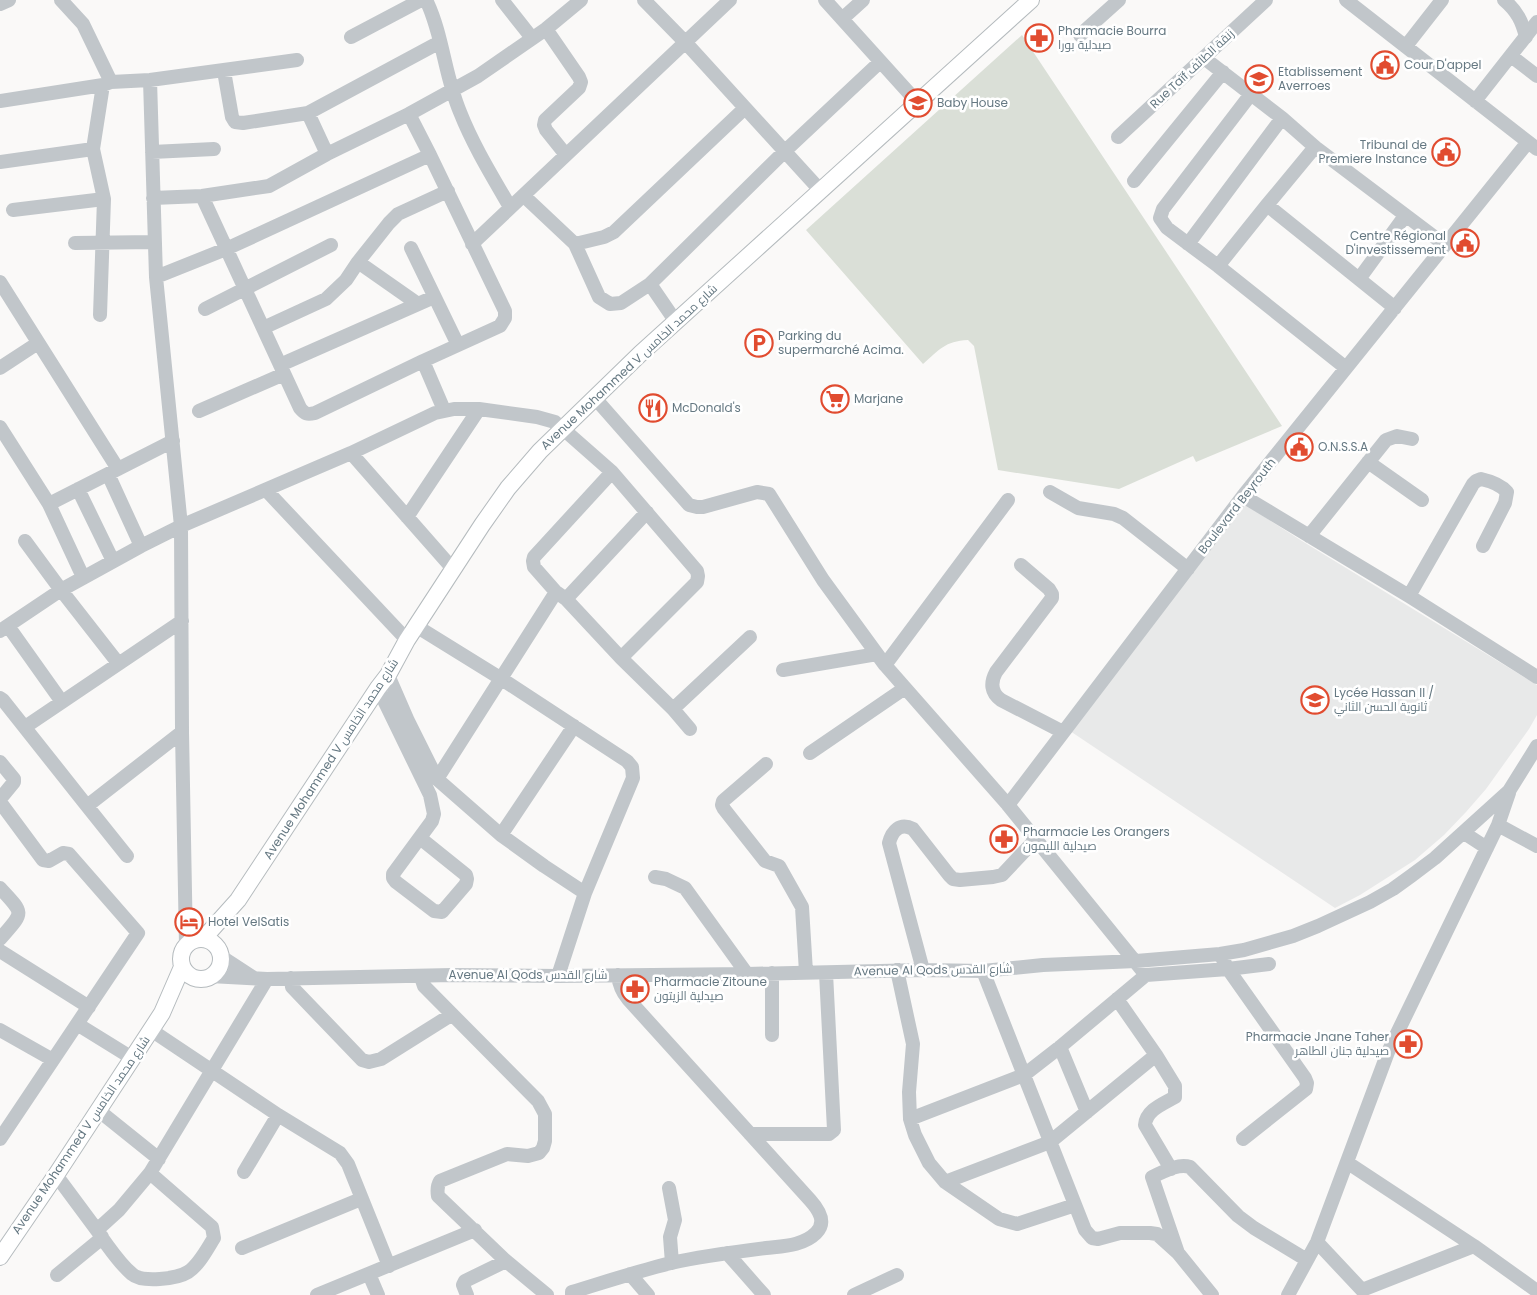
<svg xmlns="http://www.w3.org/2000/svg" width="1537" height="1295" font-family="Poppins,Cairo,sans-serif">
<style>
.built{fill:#e8e9e9}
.green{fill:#dadfd7}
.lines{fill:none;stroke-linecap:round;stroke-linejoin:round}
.major-casing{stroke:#b5bbbe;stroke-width:18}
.minor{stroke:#c1c6ca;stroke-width:14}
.major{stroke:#fff;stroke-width:16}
.labels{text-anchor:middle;stroke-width:5;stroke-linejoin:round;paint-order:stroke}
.poi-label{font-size:12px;fill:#657882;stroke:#fff;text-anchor:start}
.street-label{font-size:12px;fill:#657882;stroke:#fff}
</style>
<rect width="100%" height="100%" fill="#faf9f8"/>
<path class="built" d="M 1243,503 L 1302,541 L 1537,685 L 1537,715 L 1529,729 L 1486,789 L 1466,812 L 1444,835 L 1415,860 L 1360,895 L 1335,908 L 1070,731 Z"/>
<path class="green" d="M 1022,35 L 1282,426 L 1196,462 L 1193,456 L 1119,489 L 998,470 L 974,346 L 968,340 C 945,341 939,350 923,364 L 806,230 Z"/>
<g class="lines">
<g class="major-casing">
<path id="major" d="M 203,939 L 238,900 L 378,688 L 388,675 L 407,640 L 482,525 L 508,488 L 540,451 L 640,354 L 1031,0
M181 959a20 20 0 1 1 40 0a20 20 0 1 1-40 0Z
M 0,1257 L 56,1175 L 162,1013 L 182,967"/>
</g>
<path class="minor" d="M 61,0 L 83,24 L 111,82
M 502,0 L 532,38
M 644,0 L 686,43 L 820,190
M 825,0 L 918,103
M 1346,0 L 1537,149
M 1504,0 C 1517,11 1522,21 1526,37
M 0,4 L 9,0
M 842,19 L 863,0
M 546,29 L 579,77 L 581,82 L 579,88 L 545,120 L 544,125 L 546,130 L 566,155
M 1080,35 L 1119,0
M 351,37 L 421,0 L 427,2 C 443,36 445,77 460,112 C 473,145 492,176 510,207
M 1406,46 L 1442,0
M 1511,56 L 1537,76
M 1204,58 L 1282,118 L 1315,147 L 1445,245
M 224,71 L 232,117 L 235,122 L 243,123 L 308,113 L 440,42
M 150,80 L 156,277 L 181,526 L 182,732 L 186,945
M 1251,94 L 1163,209 L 1160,218 L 1167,228 L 1218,266 L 1346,368
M 0,101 L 103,85 L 111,82 L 150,80 L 297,60
M 1475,101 L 1537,22
M 308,113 L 327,154
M 409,114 L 430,155 L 505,311 L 505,318 L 500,326 L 423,361 L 444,410
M 1118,137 L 1266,0
M 152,152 L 214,149
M 0,162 L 93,149
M 1134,181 L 1223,72
M 202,196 L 300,408 C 305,414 307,415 315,413 L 423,361
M 524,196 L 575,244 L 604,237 L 614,232 L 745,108
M 153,198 L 202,196 L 269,186 L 327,154 L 409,114 L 478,76 L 546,29 L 581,0
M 1267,205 L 1395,308
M 13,210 L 104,199
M 75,243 L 155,242
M 472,244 L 730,0
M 575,244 L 599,297 L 610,304 L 621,303 L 650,284
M 1188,244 L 1282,118
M 411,248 L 458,345
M 358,262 L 418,304
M 1218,266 L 1267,205 L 1315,147
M 156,277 L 226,249 L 430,155
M 1359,279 L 1405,216
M 0,282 L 118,469
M 205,309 L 331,245
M 100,315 L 104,199 L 93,149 L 103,85
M 676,322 L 650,284 L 785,151 L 880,62
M 263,328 L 326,299 L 346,280 L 358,262 L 389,223 L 398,214 L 448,191
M 280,365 L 434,297
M 0,368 L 38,343
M 594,397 L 689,505 L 697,507 L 703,507 L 757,492 L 769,494 L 823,580 L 885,665 L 1008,805 L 1146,975 L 1060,1047 L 1024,1075 L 910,1119
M 199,411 L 284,374
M 0,427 L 49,504 L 83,577
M 351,453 L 453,569
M 1368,462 L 1422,500
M 612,472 L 534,557 L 533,561 L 534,567 L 556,592 L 566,599 L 621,658 L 673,709 L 690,729
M 108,474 L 141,546
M 78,489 L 113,561
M 266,490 L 407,640
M 1050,492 L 1078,508 L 1114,514 L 1123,518 L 1188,569
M 1243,496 L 1409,596 L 1537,677
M 49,504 L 173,441
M 407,517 L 479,409
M 1309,536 L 1386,440 L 1397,436 L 1412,439
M 25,541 L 61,590 L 118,663
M 1021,565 L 1049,589 L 1052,594 L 1052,598 L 996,672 C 990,683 991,693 1001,700 L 1063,732
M 1409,596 L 1473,484 L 1476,481 L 1481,479 C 1490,481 1501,485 1507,492 L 1505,503 L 1483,546
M 566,599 L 647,512
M 8,626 L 62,702
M 416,626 L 500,678 L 627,761 L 632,767 L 633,778 L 585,893 L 558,976
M 0,631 L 61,590 L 141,546 L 181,526 L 351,453 L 435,413 L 454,409 L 479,409 L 537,417 L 555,422 L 562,428 L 612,472 L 697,571 L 698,576 L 697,582 L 621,658
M 885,665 L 1008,500
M 783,670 L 877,654
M 388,675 L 408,721 L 437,779 L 501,835 L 544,866 L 585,893
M 378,688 L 430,795 L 434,814 L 432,821 L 393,874 L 393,878 L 396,882 L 434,911 L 442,912 L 466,884 L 467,879 L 466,875 L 420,838
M 0,698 L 3,700 L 87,806 L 182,732
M 673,709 L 750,637
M 25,727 L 182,621
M 810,753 L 905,688
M 0,762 L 14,779 L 14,782 L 0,799
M 766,764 L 723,801 L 722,805 L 724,809 L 765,861 L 779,866 L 802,907 L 806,972
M 437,779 L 556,592
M 0,802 L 43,860 L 49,861 L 63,853 L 69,854 L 138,933 L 0,1139
M 1008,805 L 1243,496 L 1528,142
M 87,806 L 127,856
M 1498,825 L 1537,846
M 1464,833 L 1487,848
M 501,835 L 574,726
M 655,877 L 666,879 L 685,888 L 747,974
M 0,888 C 25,915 24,911 0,939
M 0,951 L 89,1007
M 1220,954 L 1228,969 L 1305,1078 L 1307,1083 L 1306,1089 L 1243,1139
M 220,956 L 254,978
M 897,970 L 913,1044 L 909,1092 L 910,1119 L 915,1135 L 929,1163 L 945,1182 L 999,1219 L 1017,1224 L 1075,1205
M 923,970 L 889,843 C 892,831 900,822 913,829 L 949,875 L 953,879 L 960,880 L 993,877 L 1002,875 L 1036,839
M 983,971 L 1085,1230 L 1092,1238 L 1098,1239 L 1120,1233 L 1150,1233 L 1157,1234 L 1178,1253
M 1146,975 L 1228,969 L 1269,964
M 210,976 L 267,979 L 452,975 L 558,976 L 747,974 L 923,970 L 983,971 L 1043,965 L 1136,961 L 1220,954 L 1244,950 L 1293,936 L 1318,926 L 1370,902 L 1393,889 L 1411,876 L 1435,858 L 1509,791 L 1537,746
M 421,977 L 424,986 L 538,1101 L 545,1114 L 545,1141 L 543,1148 L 539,1153 L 528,1156 L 507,1154 L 440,1181 C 437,1186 437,1190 438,1196 L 506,1261 L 547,1295
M 291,978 L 292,987 L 362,1060 L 369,1062 L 381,1059 L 451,1015
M 1117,999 L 1156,1055 L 1175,1086 L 1175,1097 C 1163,1104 1146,1110 1145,1125 L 1171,1169
M 77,1024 L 132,1058
M 0,1030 L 53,1060
M 151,1030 L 278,1115 L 340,1153 L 348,1164 L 389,1266
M 772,1035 L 772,973
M 1060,1047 L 1087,1112
M 98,1110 L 159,1159
M 750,1134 L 829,1134 L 834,1130 L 826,973
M 1348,1163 L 1474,1246 L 1537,1291
M 244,1172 L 278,1115
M 56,1175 L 102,1237
M 945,1182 L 1050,1142 L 1156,1055
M 669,1188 L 675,1220 L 670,1237 L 672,1263
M 97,1230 L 119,1210 L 150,1173 L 267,979
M 1317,1242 L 1362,1290 L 1474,1246
M 242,1248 L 361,1199
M 727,1253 L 764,1295
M 369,1274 L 378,1295
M 630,1274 L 648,1295
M 57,1275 L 102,1238 C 111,1250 120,1264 132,1274 C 142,1283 177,1279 188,1272 C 199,1265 207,1249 214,1238 L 212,1227 L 150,1173
M 317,1295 L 475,1230
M 467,1295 L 463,1285 L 465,1281 L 506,1261
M 572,1295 L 572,1292 C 605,1282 638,1271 671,1263 C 702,1256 734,1252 766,1248 C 782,1246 803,1246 816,1233 C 827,1222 819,1210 810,1200 L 628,999 C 622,992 619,984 618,975
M 854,1295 L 897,1275
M 1212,1295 L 1178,1253 L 1152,1177 C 1163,1172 1178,1163 1190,1167 L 1238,1216 L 1254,1228 L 1307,1260
M 1288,1295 L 1317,1242 L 1388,1052 L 1498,825 L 1509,793"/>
<use href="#major" class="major"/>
</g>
<defs>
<g id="pharmacy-ring" transform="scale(1.4375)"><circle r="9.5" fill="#fff" stroke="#e14c30" stroke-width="1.5"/><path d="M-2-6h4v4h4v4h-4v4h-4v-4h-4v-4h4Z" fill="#e14c30"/></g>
<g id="civic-ring" transform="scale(1.4375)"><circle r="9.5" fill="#fff" stroke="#e14c30" stroke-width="1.5"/><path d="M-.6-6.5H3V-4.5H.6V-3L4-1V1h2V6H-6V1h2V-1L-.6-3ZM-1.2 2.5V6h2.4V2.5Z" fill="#e14c30"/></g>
<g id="university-ring" transform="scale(1.4375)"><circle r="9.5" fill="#fff" stroke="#e14c30" stroke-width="1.5"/><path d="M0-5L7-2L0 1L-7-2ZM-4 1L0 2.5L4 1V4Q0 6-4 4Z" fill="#e14c30"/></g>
<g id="parking-ring" transform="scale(1.4375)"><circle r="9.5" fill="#fff" stroke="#e14c30" stroke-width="1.5"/><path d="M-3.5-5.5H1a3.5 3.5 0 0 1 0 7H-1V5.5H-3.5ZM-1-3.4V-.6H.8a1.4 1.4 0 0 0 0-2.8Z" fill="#e14c30"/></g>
<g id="supermarket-ring" transform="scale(1.4375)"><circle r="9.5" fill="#fff" stroke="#e14c30" stroke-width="1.5"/><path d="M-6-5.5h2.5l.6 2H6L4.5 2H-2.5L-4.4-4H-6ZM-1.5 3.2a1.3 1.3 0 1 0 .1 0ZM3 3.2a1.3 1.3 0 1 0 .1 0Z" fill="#e14c30"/></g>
<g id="restaurant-ring" transform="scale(1.4375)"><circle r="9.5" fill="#fff" stroke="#e14c30" stroke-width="1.5"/><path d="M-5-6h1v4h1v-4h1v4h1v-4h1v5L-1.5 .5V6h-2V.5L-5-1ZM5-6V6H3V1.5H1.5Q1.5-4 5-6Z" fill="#e14c30"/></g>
<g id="school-ring" transform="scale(1.4375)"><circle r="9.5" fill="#fff" stroke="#e14c30" stroke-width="1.5"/><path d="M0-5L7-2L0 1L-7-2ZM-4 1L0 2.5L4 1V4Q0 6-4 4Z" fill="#e14c30"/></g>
<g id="hotel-ring" transform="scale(1.4375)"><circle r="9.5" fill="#fff" stroke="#e14c30" stroke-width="1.5"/><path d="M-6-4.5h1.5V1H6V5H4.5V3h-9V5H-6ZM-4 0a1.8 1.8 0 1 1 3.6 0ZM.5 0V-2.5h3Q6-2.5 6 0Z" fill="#e14c30"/></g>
</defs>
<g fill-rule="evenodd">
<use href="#pharmacy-ring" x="1039" y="38"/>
<use href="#civic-ring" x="1385" y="65"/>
<use href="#university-ring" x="1259" y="79"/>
<use href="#university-ring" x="918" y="103"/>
<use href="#civic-ring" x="1446" y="152"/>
<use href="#civic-ring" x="1465" y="243"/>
<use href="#parking-ring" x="759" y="343"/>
<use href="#supermarket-ring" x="835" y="399"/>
<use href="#restaurant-ring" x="653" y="408"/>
<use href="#civic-ring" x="1299" y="447"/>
<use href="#school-ring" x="1315" y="700"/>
<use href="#pharmacy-ring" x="1004" y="839"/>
<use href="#hotel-ring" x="189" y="922"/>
<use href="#pharmacy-ring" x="635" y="989"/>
<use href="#pharmacy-ring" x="1408" y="1044"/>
</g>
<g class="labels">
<g class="poi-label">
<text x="1058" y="35">Pharmacie Bourra<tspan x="1058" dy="14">صيدلية بورا</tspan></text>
<text x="1404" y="69">Cour D'appel</text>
<text x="1278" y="76">Etablissement<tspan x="1278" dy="14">Averroes</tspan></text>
<text x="937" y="107">Baby House</text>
<text x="1427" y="149" text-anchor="end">Tribunal de<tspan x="1427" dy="14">Premiere Instance</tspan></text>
<text x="1446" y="240" text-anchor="end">Centre Régional<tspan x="1446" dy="14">D'investissement</tspan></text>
<text x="778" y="340">Parking du<tspan x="778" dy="14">supermarché Acima.</tspan></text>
<text x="854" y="403">Marjane</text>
<text x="672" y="412">McDonald's</text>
<text x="1318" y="451">O.N.S.S.A</text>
<text x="1334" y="697">Lycée Hassan II /<tspan x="1334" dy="14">ثانوية الحسن الثاني</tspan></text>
<text x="1023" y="836">Pharmacie Les Orangers<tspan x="1023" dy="14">صيدلية الليمون</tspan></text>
<text x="208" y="926">Hotel VelSatis</text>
<text x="654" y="986">Pharmacie Zitoune<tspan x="654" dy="14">صيدلية الزيتون</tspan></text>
<text x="1389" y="1041" text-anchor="end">Pharmacie Jnane Taher<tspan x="1389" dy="14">صيدلية جنان الطاهر</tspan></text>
</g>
<g class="street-label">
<text transform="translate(1192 69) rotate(-43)" y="4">Rue Taïf زنقة الطائف</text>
<text transform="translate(629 367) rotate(-43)" y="4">Avenue Mohammed V شارع محمد الخامس</text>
<text transform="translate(1237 506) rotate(-52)" y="4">Boulevard Beyrouth</text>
<text transform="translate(331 759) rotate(-57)" y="4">Avenue Mohammed V شارع محمد الخامس</text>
<text transform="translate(933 970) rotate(-1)" y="4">Avenue Al Qods شارع القدس</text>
<text x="528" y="979">Avenue Al Qods شارع القدس</text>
<text transform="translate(81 1135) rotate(-56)" y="4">Avenue Mohammed V شارع محمد الخامس</text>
</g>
</g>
</svg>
